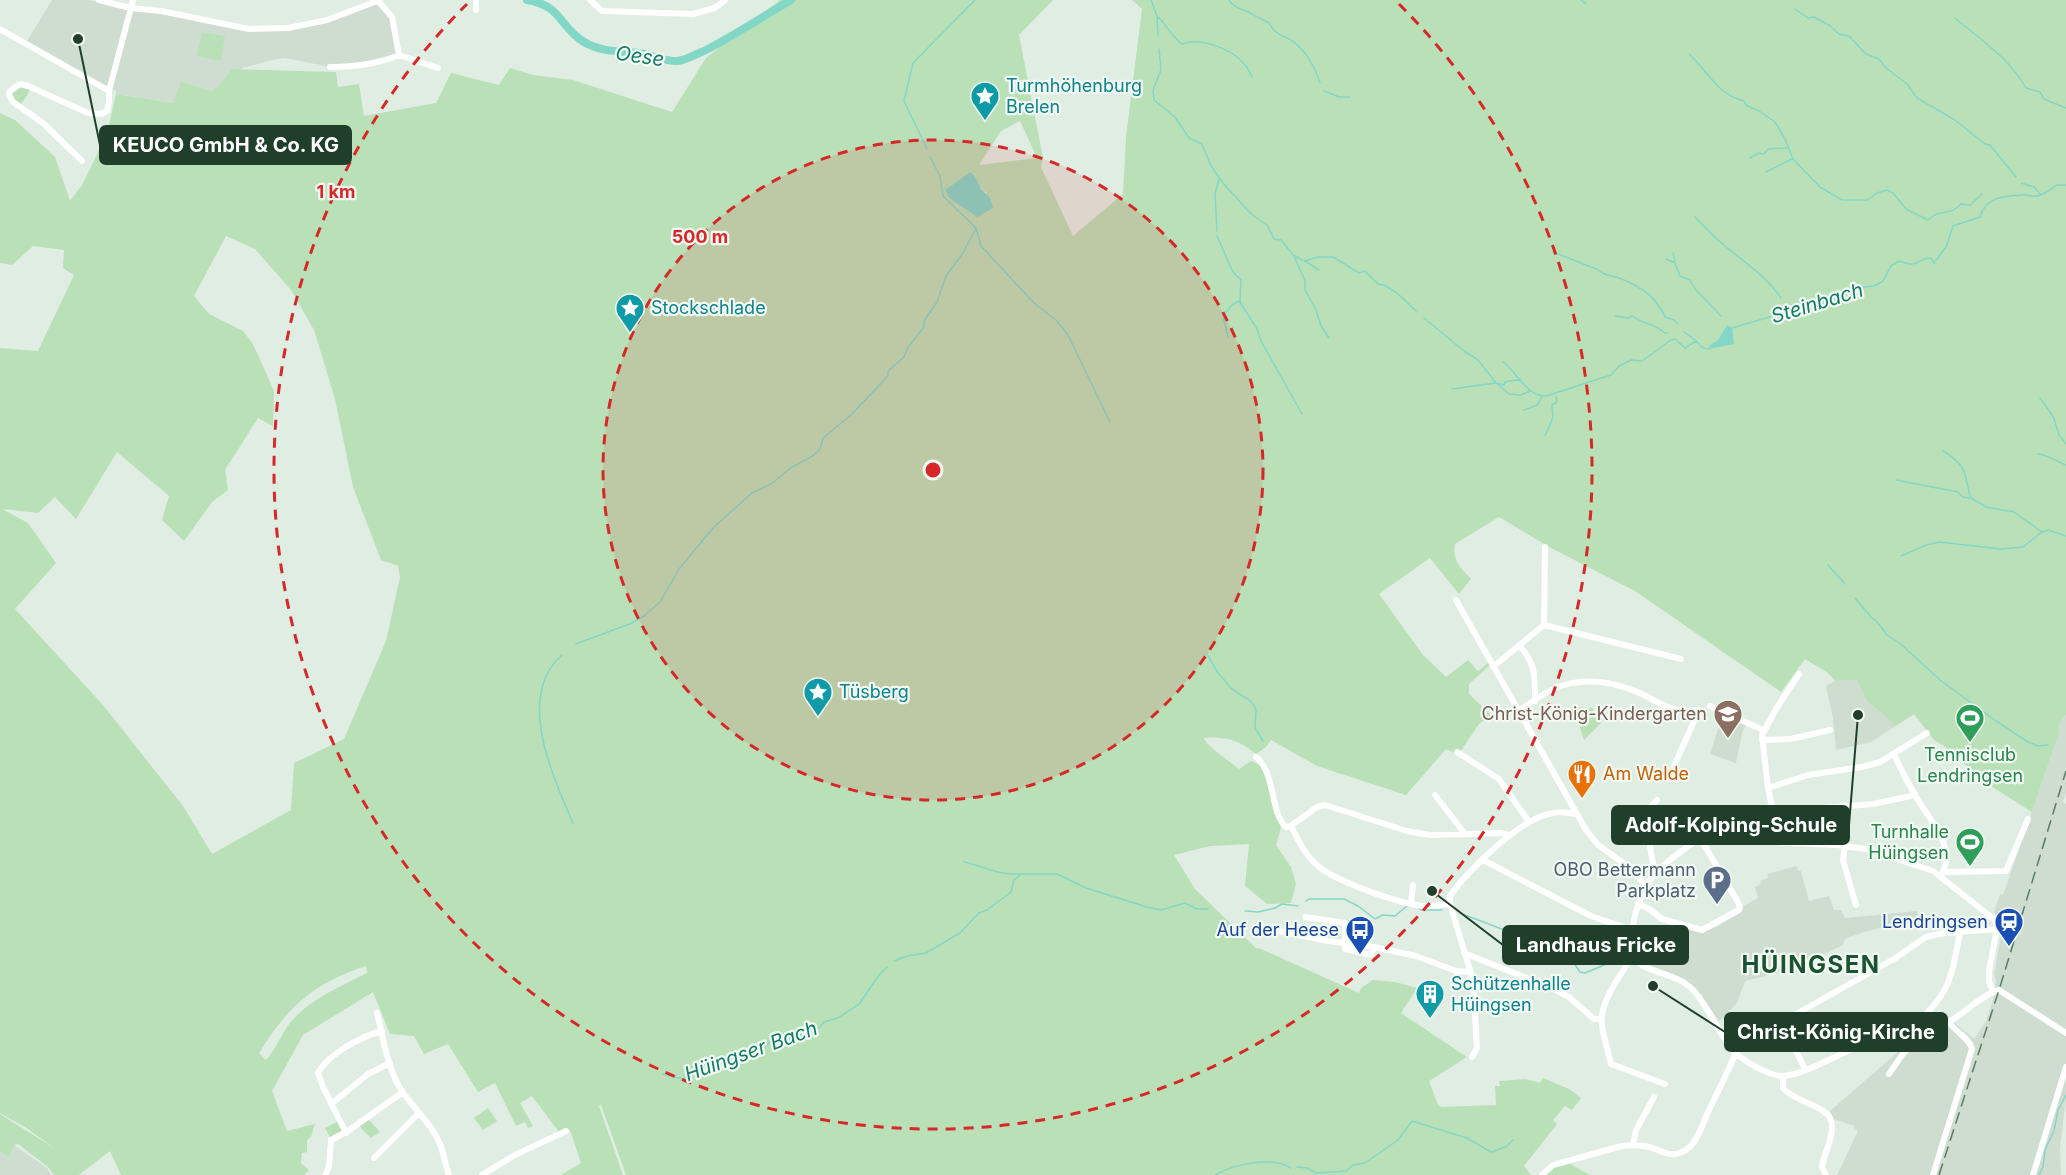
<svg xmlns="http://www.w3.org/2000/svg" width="2066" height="1175" font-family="Inter,sans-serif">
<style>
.built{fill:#cfddd1}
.green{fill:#bae0b7;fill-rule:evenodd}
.water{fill:#83d7c7}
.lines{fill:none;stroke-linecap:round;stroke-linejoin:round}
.stream{stroke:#83d7c7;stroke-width:1.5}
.river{stroke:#83d7c7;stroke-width:8}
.minor{stroke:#fff;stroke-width:6}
.rail{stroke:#597b66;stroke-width:1.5;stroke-dasharray:12 6;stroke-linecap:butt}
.ring{fill:none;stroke:#d62828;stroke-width:3;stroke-dasharray:10 8}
.labels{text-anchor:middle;stroke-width:4.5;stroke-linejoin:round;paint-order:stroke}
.culture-label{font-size:18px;fill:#0d838f;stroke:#f1f9f2;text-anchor:start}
.education-label{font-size:18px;fill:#785e54;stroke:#f1f9f2;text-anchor:end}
.leisure-label{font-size:18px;fill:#27864d;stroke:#f1f9f2}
.food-label{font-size:18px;fill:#c56008;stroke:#f1f9f2;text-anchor:start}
.service-label{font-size:18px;fill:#4e5e75;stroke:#f1f9f2;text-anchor:end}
.transit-label{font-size:18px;fill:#164399;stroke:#f1f9f2;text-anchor:end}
.water-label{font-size:20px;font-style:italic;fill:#137b68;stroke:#f1f9f2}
.district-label{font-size:24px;font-weight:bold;letter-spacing:1.5px;fill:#195331;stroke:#f1f9f2}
.centre{fill:#d62828;stroke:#f1f9f2;stroke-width:3}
.ring-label{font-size:18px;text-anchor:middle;font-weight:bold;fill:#d62828;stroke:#f1f9f2;stroke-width:4.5;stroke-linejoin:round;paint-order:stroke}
.leader{fill:none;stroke:#1f3f2b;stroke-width:2}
.callout-dot{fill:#1f3f2b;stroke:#f1f9f2;stroke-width:2}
.callout{fill:#1f3f2b;stroke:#1f3f2b;stroke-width:2}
.callout-label{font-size:20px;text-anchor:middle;font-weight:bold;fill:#fff}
</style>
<rect width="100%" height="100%" fill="#e0ede3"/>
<path class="built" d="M 52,0 L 87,0 L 249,29 L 288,28 L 327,20 L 378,1 L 392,17 L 399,55 L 384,61 L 330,67 L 285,58 L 273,60 L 242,68 L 233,81 L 229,94 L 174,103 L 116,94 L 116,91 L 27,41 Z
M 1857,680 L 1866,700 L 1896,726 L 1871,742 L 1836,750 L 1833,718 L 1826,686 L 1835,681 Z
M 1723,714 L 1746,725 L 1742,733 L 1736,763 L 1710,754 Z
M 2066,715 L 2066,792 L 2063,802 L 2066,804 L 2066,1097 L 2060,1149 L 2061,1175 L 1837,1175 L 1858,1131 L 1854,1128 L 1854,1126 L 1834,1119 L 1830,1111 L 1914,1038 L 1955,1023 L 1974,1039 L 1986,1022 L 1994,997 L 1996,982 L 1994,973 L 2002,932 L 2000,921 L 1994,912 L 2000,894 L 2003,895 L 2032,812 L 2059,733 L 2057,727 L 2060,720 Z
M 1796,866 L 1798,870 L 1801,871 L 1809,901 L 1829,896 L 1834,910 L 1841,910 L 1845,918 L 1917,911 L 1919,925 L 1888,926 L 1864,932 L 1845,939 L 1843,945 L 1801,965 L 1802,968 L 1793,974 L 1790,970 L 1745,981 L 1737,1003 L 1719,1021 L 1701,995 L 1685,979 L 1645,964 L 1635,955 L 1652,945 L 1671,942 L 1675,939 L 1683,925 L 1701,932 L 1716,927 L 1741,912 L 1743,906 L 1758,898 L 1755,887 L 1761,884 L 1760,881 L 1768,878 L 1767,874 Z
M 14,1145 L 47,1168 L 51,1175 L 0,1175 L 0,1152 L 9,1157 Z"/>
<path class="green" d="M 780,0 L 1053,0 L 1019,35 L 1043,158 L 1041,167 L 1073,236 L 1123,194 L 1126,137 L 1142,9 L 1132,0 L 2066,0 L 2066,715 C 2059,721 2057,725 2059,733 L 2032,812 L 1986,783 L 1944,746 L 1934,740 L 1914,714 L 1896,726 L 1866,700 L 1857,680 L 1835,681 L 1828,673 L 1805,659 L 1781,692 L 1635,591 L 1551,548 L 1499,517 L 1455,544 C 1452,561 1461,568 1471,579 L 1459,594 L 1430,558 L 1379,594 L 1423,655 L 1446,677 L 1468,660 L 1478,671 L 1489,662 L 1490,665 L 1469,684 L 1469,694 L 1491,715 L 1479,724 L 1458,755 L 1446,749 L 1406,795 L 1317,766 L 1271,740 L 1266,747 L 1256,754 C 1239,740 1225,736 1204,738 C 1207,747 1230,761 1239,769 L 1251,761 L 1260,765 L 1273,792 L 1275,812 L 1281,828 L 1276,845 L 1291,867 L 1296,884 L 1291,903 L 1267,904 L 1245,886 L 1249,844 L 1210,846 L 1174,855 L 1195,889 L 1256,948 L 1261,949 L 1359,993 L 1361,988 L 1373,980 L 1395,982 L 1417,988 L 1401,1013 L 1467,1057 L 1429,1081 L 1438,1105 L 1442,1107 L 1496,1105 L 1495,1086 L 1500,1086 L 1499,1081 L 1526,1079 L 1540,1083 L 1543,1078 L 1569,1089 L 1581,1098 L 1572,1110 L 1565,1106 L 1553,1120 L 1557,1124 L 1524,1166 L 1531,1175 L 626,1175 L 601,1105 L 599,1106 L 623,1175 L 561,1175 L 581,1163 L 570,1130 L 559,1132 L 532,1096 L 520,1103 L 533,1126 L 528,1128 L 525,1122 L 516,1126 L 495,1083 L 478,1092 L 448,1044 L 424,1054 L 414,1036 L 390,1034 L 373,992 L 303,1035 L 272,1091 L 287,1131 L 315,1124 L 311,1137 L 307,1140 L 307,1152 L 302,1153 L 301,1163 L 309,1170 L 304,1175 L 121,1175 L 110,1151 L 79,1175 L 54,1175 L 48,1167 L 18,1144 L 14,1145 L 9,1157 L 0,1152 L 0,1114 L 54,1148 L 25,1127 L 0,1113 L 0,348 L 38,351 L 74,275 L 63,268 L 64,250 L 33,246 L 12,265 L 0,263 L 0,113 L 15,120 L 55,157 L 70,201 L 82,185 L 107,134 L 116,94 L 173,103 L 181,82 L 212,91 L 220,85 L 232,69 L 336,72 L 338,87 L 359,84 L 364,116 L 436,103 L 451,73 L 499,85 L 510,68 L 533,75 L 573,80 L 672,112 L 706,58 ZM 1020,121 L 1037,158 L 979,165 L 1001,131 ZM 970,172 C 977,179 978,188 987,193 L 973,214 L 949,198 L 945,190 ZM 226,236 L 255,249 L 291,290 L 314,330 L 335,399 L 353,487 L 381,560 L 398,566 L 400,577 L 386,641 L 344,739 L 294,763 L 291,810 L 212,854 L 183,806 L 103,705 L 15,609 L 56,563 L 28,523 L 2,509 L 38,513 L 55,497 L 76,519 L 117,452 L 169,496 L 162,520 L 184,541 L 212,502 L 228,490 L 225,470 L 258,418 L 273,426 L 274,391 L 253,344 L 243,331 L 209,314 L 194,296 ZM 366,966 L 367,973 C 343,985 315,997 295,1017 C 283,1029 278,1047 266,1060 L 259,1053 C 288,1006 314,983 366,966 Z
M 202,32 L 225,36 L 221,61 L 197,56 Z
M 20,85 L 30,88 L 27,96 L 19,106 L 14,102 L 11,91 Z
M 1573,707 L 1593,708 L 1593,714 L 1600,715 L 1601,723 L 1584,740 Z
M 488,1108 L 497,1121 L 483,1130 L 474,1118 Z
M 368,1119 L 380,1132 L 371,1138 L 359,1126 Z
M 338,1121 L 345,1132 L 331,1139 L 325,1128 Z
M 1563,1160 L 1590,1175 L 1539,1175 Z"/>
<path class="water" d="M 970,172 C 976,176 976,179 979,185 C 984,196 990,191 993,208 L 977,217 L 949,198 L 945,190 Z
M 1727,325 L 1732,328 L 1734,344 L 1709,349 L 1709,346 L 1718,340 Z"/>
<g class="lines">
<path class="stream" d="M 1151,0 L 1157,16 L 1158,36
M 1229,0 C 1235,10 1244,8 1252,14 C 1258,18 1264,20 1269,23 C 1271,25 1272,29 1275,31 C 1279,35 1286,37 1291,40 C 1305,49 1315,67 1320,83
M 1581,0 L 1586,4
M 1795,9 L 1808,18 L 1814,17 L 1829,25 L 1839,34 L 1849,36 L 1866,54 L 1879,59 L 1886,68 L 1907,84 L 1917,98 L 1955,120 L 1985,144 L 1990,145 L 2016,177
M 1157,16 C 1167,25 1171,36 1182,44 C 1200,37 1233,49 1245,65 C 1248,68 1250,73 1252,77
M 1955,18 C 1980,39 2010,59 2026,88 L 2040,92 L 2044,99 L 2066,108
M 1159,49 L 1161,70 L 1153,90 L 1154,100 L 1175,117 L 1189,138 L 1202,144 L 1211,166 L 1223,183 L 1251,214 L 1267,225 L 1274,239 L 1281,240 L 1294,256 L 1305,281 L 1305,290 L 1316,310 L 1321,326 L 1329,338
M 1689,54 C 1710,73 1715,93 1744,101 L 1746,105 L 1759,111 L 1775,122 L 1785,139 L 1793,159 L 1820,187 L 1842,200 L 1867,200 L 1877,193 L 1887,190 L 1893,193 L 1906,209 L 1928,220 C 1931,218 1933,215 1937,214 C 1947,211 1953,213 1961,204 L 1970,205 L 1982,194
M 1324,91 L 1339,97 L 1350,97
M 927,149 L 904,101 L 913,63 L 975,0
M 930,157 L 940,176 L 943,196 L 976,228 L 981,246 L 1034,303 L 1056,320 L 1068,335 L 1110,422
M 1750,158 L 1759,153 L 1764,154 L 1768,149 L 1787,148
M 1766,172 L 1792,159
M 2021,183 L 2034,187 L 2040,194
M 1695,217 C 1703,225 1710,233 1718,240 C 1739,259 1765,274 1781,298
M 1217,231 L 1215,194 L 1219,179
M 1217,236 L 1233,272 L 1241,280 L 1240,302 L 1257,329 L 1261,341 L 1302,414
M 1553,252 L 1591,267 C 1598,268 1600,273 1607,275 C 1624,278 1649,290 1658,305 C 1661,309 1663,313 1665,317 L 1674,320 L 1678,324
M 1673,253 L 1675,261
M 1295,256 L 1304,261 L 1319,257 L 1333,257 L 1359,273 L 1365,271 L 1378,284 L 1384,285 L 1397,293 L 1416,311
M 1666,259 L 1675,263 L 1680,276 L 1690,280 L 1695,289 L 1721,316
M 1305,261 L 1319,270
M 1786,304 L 1796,309
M 1615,316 L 1628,318 L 1632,316 C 1643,324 1656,324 1665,333 L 1668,333
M 1424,318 L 1464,351 L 1478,360 L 1496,383 L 1509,394 L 1521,395 L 1530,391
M 1732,328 L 1825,301 L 1855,288 L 1874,286 L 1883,281 L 1891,266 L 1899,261 C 1920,269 1916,258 1931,258 L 1934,263 L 1946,247 L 1953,226 L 1980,217 C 1986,196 2005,196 2022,195 C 2027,194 2032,197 2037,196 C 2044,195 2051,189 2057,185 L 2066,185
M 1684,332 L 1695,340
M 1228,337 L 1223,316 L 1232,305 L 1239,301
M 1503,362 C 1517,372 1527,397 1546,396 L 1611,375 L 1619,366 L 1631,360 L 1642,361 L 1671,340 L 1675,339 L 1685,348 L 1696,341 L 1703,348 L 1709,349
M 1452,389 L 1496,383 L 1504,385 L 1505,382 L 1521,379
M 2040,398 L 2054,418 L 2059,435 L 2066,444
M 1524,410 L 1537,405 L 1542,397
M 1545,435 L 1553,418 L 1552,405 L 1557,402 L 1556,396
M 1943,451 C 1967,466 1964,471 1970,496
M 2038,454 C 2048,455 2056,461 2066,465
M 1896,480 L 1958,492 L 1963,497 L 1971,498 L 1986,507 L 2014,512 L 2042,532 L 2048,530 L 2066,536
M 1901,556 L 1926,545 L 1939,542 L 2001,549 L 2023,547 L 2042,532
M 1828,565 L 1845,584
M 1855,598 L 1871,617 L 1878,623 L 1887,635 L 1902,645 L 1940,680 L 1996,721 L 2028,742 L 2038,746 L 2048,745
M 576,644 L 632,623 L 644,616 L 660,602 L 679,569 L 713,528 L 752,493 L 771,484 L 791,468 L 814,455 L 820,449 L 823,438 L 852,414 L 888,376 L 888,371 L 904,357 L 908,347 L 924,327 L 924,321 L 937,302 L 946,276 L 963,253 L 976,228
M 1207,654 L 1218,673 L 1233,690 L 1249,700 L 1254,705 L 1256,711 L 1255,728 L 1263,741
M 562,655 C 515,696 553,777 573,823
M 964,862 C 982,866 1001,876 1020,874
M 1306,901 L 1309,899 L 1344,899 L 1358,906 L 1375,919 L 1383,915 L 1395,916 L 1407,906 L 1410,906
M 1418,908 L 1421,910 L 1442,910
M 1245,911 L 1258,912 L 1275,908 L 1282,904 L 1298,906
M 1465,915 L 1507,931 L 1526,946 L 1552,955 L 1561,961 L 1574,963 L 1580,972 L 1585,973 L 1616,960
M 1636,955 L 1654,946 L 1671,943
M 894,961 L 907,956 L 926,953 L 960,933 L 979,913 L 987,910 L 1011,892 L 1014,880 L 1021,874 L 1057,874 L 1086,888 L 1147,907 L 1161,910 L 1185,903 L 1197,909 L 1208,909
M 663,1074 L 683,1079 L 698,1068 L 721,1058 L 765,1045 L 774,1040 L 807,1034 L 820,1027 L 824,1022 L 838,1018 L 859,1004 L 880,974 L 887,967
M 1297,1167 L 1307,1168 L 1316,1173 L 1346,1171 L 1353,1165 L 1365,1163 L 1398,1140 L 1412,1121 L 1467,1138 L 1491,1152 L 1506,1147 L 1513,1140
M 1215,1175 C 1235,1164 1271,1156 1291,1168
M 2039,1175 L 2043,1167 L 2045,1150 L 2054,1131 L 2058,1110 L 2066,1095"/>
<path class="river" d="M 527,0 C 563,6 558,26 584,42 C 601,52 619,51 638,53 C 651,54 665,62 678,61 C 687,60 696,54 704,51 C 734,36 762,17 791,0"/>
<path class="minor" d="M 99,0 L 130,8 L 161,11 L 249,29 L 288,28 L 327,20 L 380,0
M 476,0 L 476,10
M 590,0 L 602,11 L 693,14 L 715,8 L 725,0
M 378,1 L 392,17 L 399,55
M 0,29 L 109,91
M 330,67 C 354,67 378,64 399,55 L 438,68
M 82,161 L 43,123 L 13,102 L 9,95 L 10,91 L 20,84 L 28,86 L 88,113 L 101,114 L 107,111 L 109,102 L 109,91 L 133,0
M 1456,600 L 1586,830 L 1598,845 L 1622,862 L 1647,886
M 1544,625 L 1681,659
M 1519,645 C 1536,664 1535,676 1535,701
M 1494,666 L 1544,625 L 1545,547
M 1710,706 L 1763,730
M 1520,710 C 1531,703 1543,693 1556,688 C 1583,676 1616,682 1642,694 C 1664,705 1674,714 1699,710 L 1674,766
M 1762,740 L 1791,739 L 1830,730
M 1457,752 L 1499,779 L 1529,822
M 1894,754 C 1901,770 1909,785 1918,800 C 1932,823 1957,847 1941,876
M 1256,757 C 1276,773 1270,814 1286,827 L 1291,826
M 1768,788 L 1808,775 L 1862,767 L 1880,762 L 1927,733
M 1435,795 L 1465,834
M 1814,812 L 1823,808 L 1873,804 L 1915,795
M 1291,826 L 1317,807 L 1325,805 L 1407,831 L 1430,835 L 1500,833 L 1509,835
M 1291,826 C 1298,840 1305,855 1317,865 C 1334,881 1398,903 1422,906 C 1431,907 1441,905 1450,904
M 1779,841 L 1768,788 L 1762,735 L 1776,709 L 1799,674
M 1845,845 L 1843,860 L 1856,905
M 1483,860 L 1591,916 L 1632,930
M 1943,872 L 2006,871 L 2028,819
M 1655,874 L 1644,814 L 1657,800
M 1411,903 L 1413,885
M 1639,904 L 1649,909 L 1662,919 L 1702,930 L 1739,910 L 1740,907 L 1738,902 L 1700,838
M 1305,917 L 1345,923 L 1345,949 L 1371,955 L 1374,947
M 1273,930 L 1328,941 L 1374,947 L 1416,956 L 1456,971 L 1470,972
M 1464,953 L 1554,989 L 1569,997 L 1594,1019 L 1602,1019
M 1632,957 C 1620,976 1599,1002 1602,1026 C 1604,1039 1608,1051 1611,1064 L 1665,1084
M 1993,992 L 1989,981 L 1989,971 L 1997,929 L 1995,920 L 1933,871 L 1866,849 L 1837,845 L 1755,841 L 1711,831 C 1695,841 1666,861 1654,875 C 1640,891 1633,918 1631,939 C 1630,946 1628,954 1635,960 C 1650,974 1678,973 1694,991 C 1709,1008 1717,1030 1731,1048 C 1739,1059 1769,1076 1782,1076 C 1803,1076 1841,1052 1863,1045 C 1889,1036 1917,1038 1942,1026 C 1961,1017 1982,994 1999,990 L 2066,1033
M 377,1013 C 383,1037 387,1066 400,1088 C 412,1108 431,1122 440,1144 C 444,1154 445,1165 449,1175
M 1903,1037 C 1922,1018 1944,1000 1951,974 C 1955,961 1957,947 1960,933
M 1472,1057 L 1477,1048 L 1473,980 L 1450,904 L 1450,896 C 1468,870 1522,817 1553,813 C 1561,811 1569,813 1576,814
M 1805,1069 L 1793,1045 L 1789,1018 L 1894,959 L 1926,937 L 1944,933 L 1997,929
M 1889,1074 L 1902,1055 L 1923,1033
M 1783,1076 L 1783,1088 C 1795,1103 1832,1105 1832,1126 C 1833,1139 1824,1153 1822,1167 L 1826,1175
M 331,1104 L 368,1074 L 390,1063
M 346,1133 L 323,1087 L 318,1073 C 328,1054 362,1036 382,1031
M 1633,1145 L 1636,1130 L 1654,1097
M 374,1158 L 419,1113
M 325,1175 L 329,1167 L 331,1140 L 348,1131 L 403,1092
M 482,1175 L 515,1155 L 566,1131
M 1542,1175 L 1553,1165 L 1622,1146 C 1631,1145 1640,1145 1649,1147 C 1658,1149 1667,1156 1676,1154 C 1696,1151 1701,1127 1708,1112 C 1718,1092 1727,1073 1736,1053
M 1933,1175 L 1972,1049 C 1969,1037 1956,1033 1949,1022
M 2033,1175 L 2066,1067"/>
<path class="rail" d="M 1939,1175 L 1999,990 L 2066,771"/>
</g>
<circle cx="933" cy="470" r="330" fill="#d62828" fill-opacity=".12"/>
<g class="ring">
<circle cx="933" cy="470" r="330"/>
<path d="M1399 4A659 659 0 1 1 467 4"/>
</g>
<defs>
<g id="sight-pin" transform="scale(1.5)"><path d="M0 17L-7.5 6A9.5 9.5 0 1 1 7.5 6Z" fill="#0f9aa8" stroke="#f1f9f2"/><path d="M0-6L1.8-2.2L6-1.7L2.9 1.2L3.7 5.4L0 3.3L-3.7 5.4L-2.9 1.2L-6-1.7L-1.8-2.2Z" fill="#fff"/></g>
<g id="school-pin" transform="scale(1.5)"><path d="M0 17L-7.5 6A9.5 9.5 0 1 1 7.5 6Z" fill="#8d6e63" stroke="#f1f9f2"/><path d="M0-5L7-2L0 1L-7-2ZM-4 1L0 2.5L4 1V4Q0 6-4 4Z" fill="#fff"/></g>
<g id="stadium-pin" transform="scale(1.5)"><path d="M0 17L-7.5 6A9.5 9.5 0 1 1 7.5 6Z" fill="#2e9e5b" stroke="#f1f9f2"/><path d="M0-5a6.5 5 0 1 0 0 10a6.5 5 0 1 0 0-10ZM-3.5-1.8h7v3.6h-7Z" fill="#fff"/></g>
<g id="restaurant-pin" transform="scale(1.5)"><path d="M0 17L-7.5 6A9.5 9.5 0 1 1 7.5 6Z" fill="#e8710a" stroke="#f1f9f2"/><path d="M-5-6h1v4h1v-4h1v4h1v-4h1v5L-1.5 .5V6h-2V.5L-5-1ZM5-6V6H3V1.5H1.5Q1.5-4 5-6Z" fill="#fff"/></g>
<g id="parking-pin" transform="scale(1.5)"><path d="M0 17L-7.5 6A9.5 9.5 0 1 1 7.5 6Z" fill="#5c6f8a" stroke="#f1f9f2"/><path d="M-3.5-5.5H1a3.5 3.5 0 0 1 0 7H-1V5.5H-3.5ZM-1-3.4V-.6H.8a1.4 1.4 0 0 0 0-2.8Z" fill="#fff"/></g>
<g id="station-pin" transform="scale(1.5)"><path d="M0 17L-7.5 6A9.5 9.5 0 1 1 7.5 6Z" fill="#1a4fb4" stroke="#f1f9f2"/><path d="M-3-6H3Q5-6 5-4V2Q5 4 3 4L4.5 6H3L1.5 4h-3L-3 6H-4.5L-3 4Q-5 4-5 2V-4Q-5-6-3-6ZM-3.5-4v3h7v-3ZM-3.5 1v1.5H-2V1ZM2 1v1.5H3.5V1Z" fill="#fff"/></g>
<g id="bus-pin" transform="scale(1.5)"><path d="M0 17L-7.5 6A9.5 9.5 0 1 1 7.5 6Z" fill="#1a4fb4" stroke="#f1f9f2"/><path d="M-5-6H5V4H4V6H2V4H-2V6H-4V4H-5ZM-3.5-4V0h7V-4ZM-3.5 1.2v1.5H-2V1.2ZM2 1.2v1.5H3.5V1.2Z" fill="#fff"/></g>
<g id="building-pin" transform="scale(1.5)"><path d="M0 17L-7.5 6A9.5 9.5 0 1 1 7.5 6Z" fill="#0f9aa8" stroke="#f1f9f2"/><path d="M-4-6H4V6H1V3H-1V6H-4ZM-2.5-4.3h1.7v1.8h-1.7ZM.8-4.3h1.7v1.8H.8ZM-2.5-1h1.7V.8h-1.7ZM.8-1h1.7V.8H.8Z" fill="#fff"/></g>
</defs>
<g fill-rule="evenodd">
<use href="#sight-pin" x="985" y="96"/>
<use href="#sight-pin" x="630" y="308"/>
<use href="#sight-pin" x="818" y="692"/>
<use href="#school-pin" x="1728" y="714"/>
<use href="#stadium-pin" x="1970" y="718"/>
<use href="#restaurant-pin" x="1582" y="774"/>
<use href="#stadium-pin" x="1970" y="842"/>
<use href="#parking-pin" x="1717" y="880"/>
<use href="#station-pin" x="2009" y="922"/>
<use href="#bus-pin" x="1360" y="930"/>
<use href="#building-pin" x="1430" y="994"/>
</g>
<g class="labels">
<g class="culture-label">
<text x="1006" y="92">Turmhöhenburg<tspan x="1006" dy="21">Brelen</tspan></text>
<text x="651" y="314">Stockschlade</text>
<text x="839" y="698">Tüsberg</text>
<text x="1451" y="990">Schützenhalle<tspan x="1451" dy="21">Hüingsen</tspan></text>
</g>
<g class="education-label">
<text x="1707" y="720">Christ-König-Kindergarten</text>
</g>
<g class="leisure-label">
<text x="1970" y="761">Tennisclub<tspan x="1970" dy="21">Lendringsen</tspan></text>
<text x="1949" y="838" text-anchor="end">Turnhalle<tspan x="1949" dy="21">Hüingsen</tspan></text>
</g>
<g class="food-label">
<text x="1603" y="780">Am Walde</text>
</g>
<g class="service-label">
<text x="1696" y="876">OBO Bettermann<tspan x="1696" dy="21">Parkplatz</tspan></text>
</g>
<g class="transit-label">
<text x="1988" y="928">Lendringsen</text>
<text x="1339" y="936">Auf der Heese</text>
</g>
<g class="water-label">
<text transform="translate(640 56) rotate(8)" y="7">Oese</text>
<text transform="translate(1817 303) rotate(-17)" y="7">Steinbach</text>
<text transform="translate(751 1051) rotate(-20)" y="7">Hüingser Bach</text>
</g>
<g class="district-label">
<text x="1811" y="973">HÜINGSEN</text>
</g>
</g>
<circle cx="933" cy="470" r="9" class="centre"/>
<g class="ring-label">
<text x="336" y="198">1 km</text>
<text x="700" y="243">500 m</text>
</g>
<path class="leader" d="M78 39L100 145M1858 715L1849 825M1432 891L1503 945M1653 986L1725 1032"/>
<g class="callout-dot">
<circle cx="78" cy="39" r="6"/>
<circle cx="1858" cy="715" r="6"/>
<circle cx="1432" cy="891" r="6"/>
<circle cx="1653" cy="986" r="6"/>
</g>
<g class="callout">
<rect x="100" y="126" width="251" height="38" rx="6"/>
<rect x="1612" y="806" width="237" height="38" rx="6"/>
<rect x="1503" y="926" width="185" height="38" rx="6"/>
<rect x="1725" y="1013" width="222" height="38" rx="6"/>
</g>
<g class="callout-label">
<text x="226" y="152">KEUCO GmbH &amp; Co. KG</text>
<text x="1731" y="832">Adolf-Kolping-Schule</text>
<text x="1596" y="952">Landhaus Fricke</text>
<text x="1836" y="1039">Christ-König-Kirche</text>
</g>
</svg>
